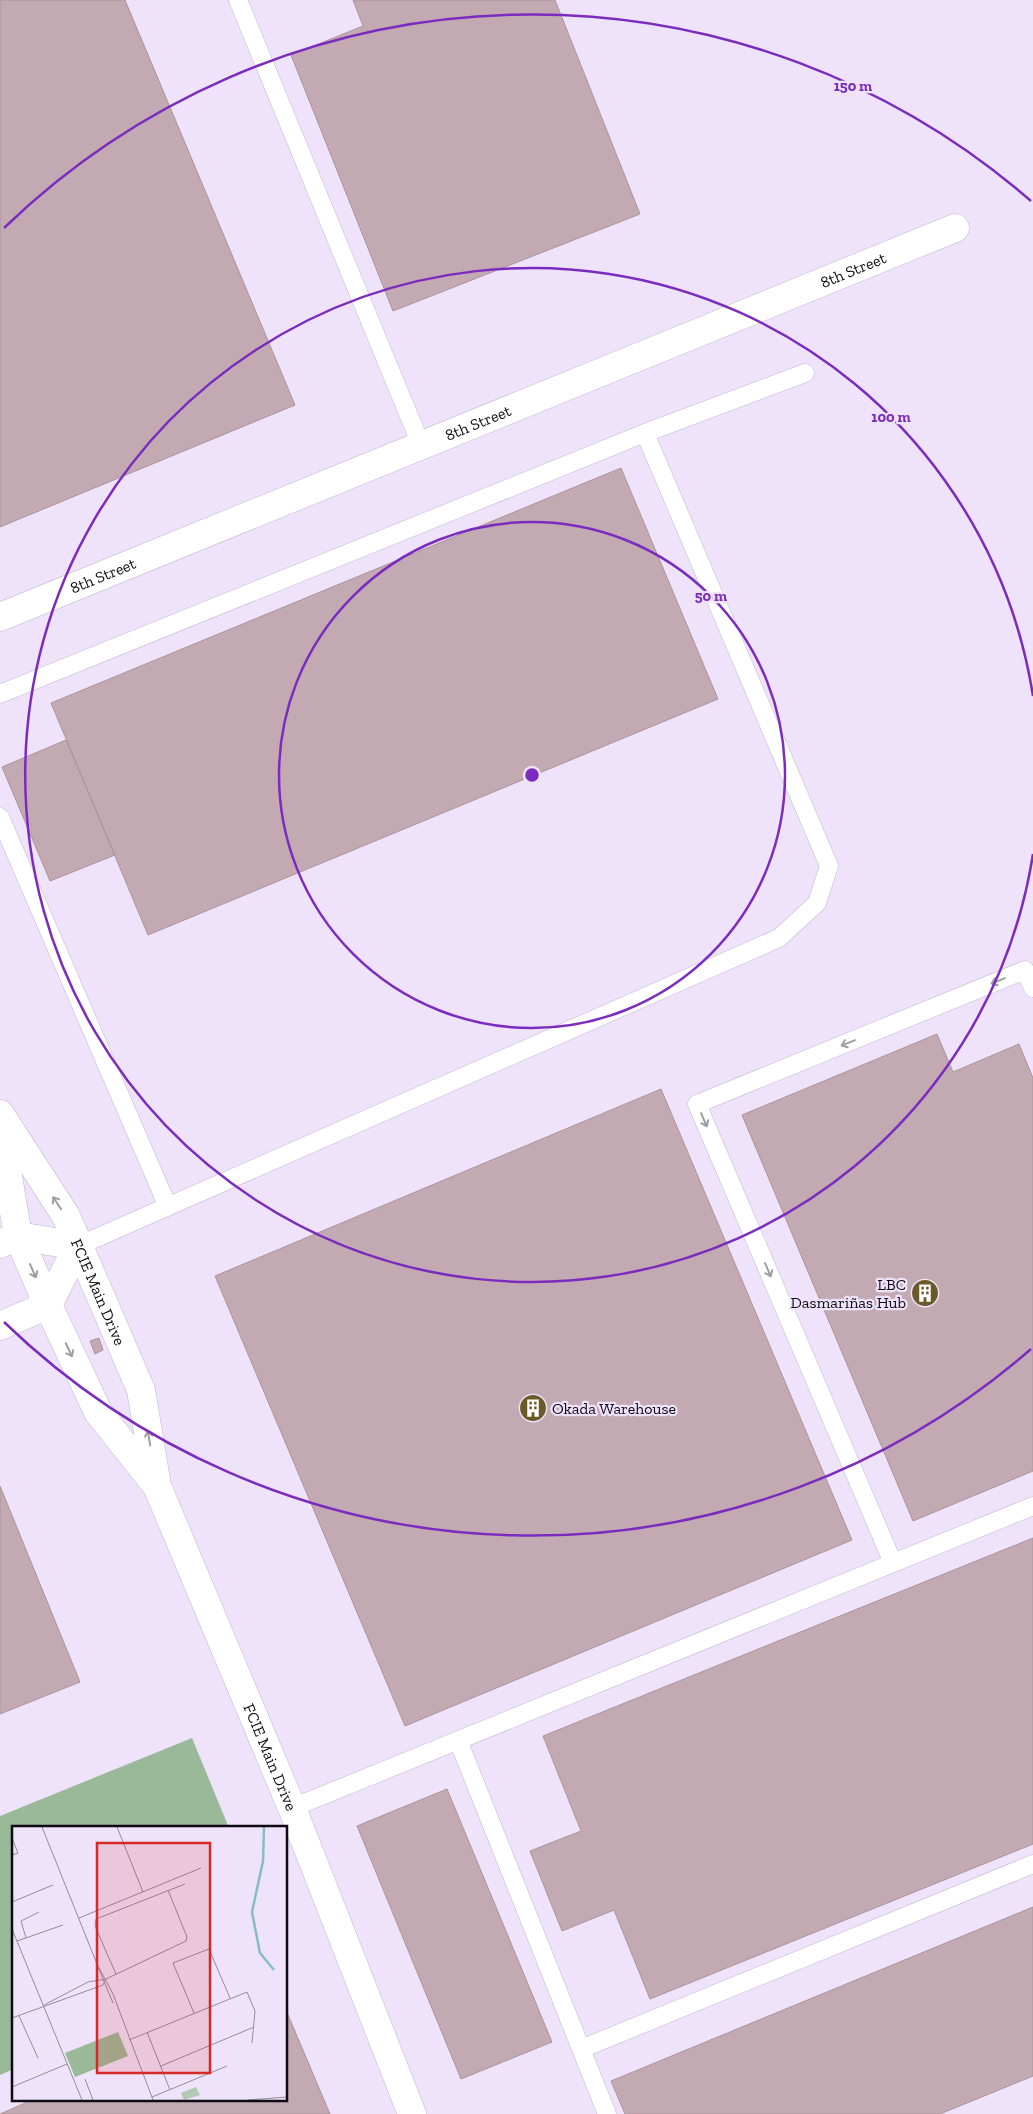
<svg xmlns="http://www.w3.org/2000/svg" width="1033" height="2114" font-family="'Zilla Slab',serif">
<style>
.forest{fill:#9ab998}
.building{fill:#c3aab2;stroke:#ac939b}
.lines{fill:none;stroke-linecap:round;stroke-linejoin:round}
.lane-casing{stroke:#c2b8cd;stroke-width:19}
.street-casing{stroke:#c2b8cd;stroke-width:29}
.lane{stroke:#fff;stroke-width:18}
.street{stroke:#fff;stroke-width:28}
.oneway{stroke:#9e9da0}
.ring{fill:none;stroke:#7b2cbf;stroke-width:2.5}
.labels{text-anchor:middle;stroke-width:4.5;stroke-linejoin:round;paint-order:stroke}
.street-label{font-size:16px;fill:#0d0a11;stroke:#eee3fa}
.poi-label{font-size:16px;fill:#0d0a11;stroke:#eee3fa;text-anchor:end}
.inset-river{fill:none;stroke:#88bcc9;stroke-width:2.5}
.inset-road{fill:none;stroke:#948c9d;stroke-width:1}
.view{fill:#d62828;fill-opacity:0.15;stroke:#d62828;stroke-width:2.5}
.inset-edge{fill:none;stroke:#0d0a11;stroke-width:2.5}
.centre{fill:#7b2cbf;stroke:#eee3fa;stroke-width:2.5}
.ring-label{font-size:15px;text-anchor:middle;font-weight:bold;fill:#7b2cbf;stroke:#eee3fa;stroke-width:4.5;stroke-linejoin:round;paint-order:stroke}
</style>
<rect width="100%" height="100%" fill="#eee3fa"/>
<path class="forest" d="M 192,1738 L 229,1828 L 14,1828 L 14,2069 L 0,2075 L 0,1816 Z"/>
<path class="building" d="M 0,0 L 125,0 L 295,405 L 0,527 Z
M 353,0 L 555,0 L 640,214 L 393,311 L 291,55 L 363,26 Z
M 621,468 L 718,699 L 148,935 L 51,703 Z
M 66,740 L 115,855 L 50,881 L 2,767 Z
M 937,1034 L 953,1072 L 1019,1044 L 1033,1078 L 1033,1471 L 913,1521 L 742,1115 Z
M 661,1089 L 852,1540 L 405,1726 L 215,1276 Z
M 99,1338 L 103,1350 L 95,1354 L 90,1341 Z
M 0,1486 L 80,1682 L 0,1714 Z
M 1033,1538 L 1033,1844 L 650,1999 L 614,1910 L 562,1931 L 530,1851 L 581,1831 L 543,1736 Z
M 447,1789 L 552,2042 L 461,2079 L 357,1826 Z
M 1033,1907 L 1033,2076 L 940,2114 L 625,2114 L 611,2081 Z
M 286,2010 L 330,2114 L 0,2114 L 32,2100 L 286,2100 Z"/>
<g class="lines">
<g class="lane-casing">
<path id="lane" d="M 238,0 L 421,445
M 0,694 L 645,433 L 805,373
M 0,817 L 168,1207
M 78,1246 L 779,938 L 817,903 L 829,866 L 645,433
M 893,1563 L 697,1104 L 1025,970 L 1033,988
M 458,1740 L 607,2114
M 292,1808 L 1033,1506
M 581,2049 L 1033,1864"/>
</g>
<g class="street-casing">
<g id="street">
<path id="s1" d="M 0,617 L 955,228"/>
<path id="s2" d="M 0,1114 L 66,1216 L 141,1390 L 157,1486 L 292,1808 L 412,2114"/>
<path d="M 0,1129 L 18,1236 L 48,1305 L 98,1412 L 156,1485"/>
<path d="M 0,1244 L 18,1236 L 78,1246"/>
<path d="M 0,1326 L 48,1305 L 78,1246"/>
</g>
</g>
<use href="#lane" class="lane"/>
<use href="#street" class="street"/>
</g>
<defs><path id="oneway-shaft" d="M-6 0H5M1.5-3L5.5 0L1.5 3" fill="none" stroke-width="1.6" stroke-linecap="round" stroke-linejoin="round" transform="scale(1.25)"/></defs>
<g class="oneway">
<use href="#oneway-shaft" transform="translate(998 981) rotate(158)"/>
<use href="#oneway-shaft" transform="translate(848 1043) rotate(158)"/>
<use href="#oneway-shaft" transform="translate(704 1120) rotate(67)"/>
<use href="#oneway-shaft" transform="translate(57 1203) rotate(-123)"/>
<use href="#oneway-shaft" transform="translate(768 1270) rotate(67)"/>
<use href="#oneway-shaft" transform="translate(33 1271) rotate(66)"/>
<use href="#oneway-shaft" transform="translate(69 1350) rotate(65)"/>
<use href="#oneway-shaft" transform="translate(149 1438) rotate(-99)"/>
</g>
<g class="ring">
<circle cx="532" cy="775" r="253"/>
<path d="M1033 854A507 507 0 1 1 1033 696"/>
<path d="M1031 1349A760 760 0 0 1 4 1322M4 228A760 760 0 0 1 1031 201"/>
</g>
<defs>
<g id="building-disc" transform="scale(1.4375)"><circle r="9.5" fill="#6a5a27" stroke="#eee3fa"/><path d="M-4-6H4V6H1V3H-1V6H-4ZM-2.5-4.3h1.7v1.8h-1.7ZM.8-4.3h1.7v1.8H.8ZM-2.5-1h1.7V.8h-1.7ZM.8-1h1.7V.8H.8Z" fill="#fff"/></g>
</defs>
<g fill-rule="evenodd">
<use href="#building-disc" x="925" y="1293"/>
<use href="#building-disc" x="533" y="1408"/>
</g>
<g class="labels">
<g class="street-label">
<text dy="6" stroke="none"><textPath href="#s1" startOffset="921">8th Street</textPath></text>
<text dy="6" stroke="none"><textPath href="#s1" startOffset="516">8th Street</textPath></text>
<text dy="6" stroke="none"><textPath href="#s1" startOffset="111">8th Street</textPath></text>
<text dy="6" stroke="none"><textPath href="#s2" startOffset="204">FCIE Main Drive</textPath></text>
<text dy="6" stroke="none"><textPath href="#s2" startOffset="702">FCIE Main Drive</textPath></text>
</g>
<g class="poi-label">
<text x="906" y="1290">LBC<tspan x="906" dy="18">Dasmariñas Hub</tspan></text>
<text x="552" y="1414" text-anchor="start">Okada Warehouse</text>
</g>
</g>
<g transform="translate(12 1826)">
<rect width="275" height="275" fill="#eee3fa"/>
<path d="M 184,261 L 188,269 L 172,274 L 169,267 Z" fill="#b4c9b3"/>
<path d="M 106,206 L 116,230 L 63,251 L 53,227 Z" fill="#9ab998"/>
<path class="inset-river" d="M 252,1 L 251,35 L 240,86 L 248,127 L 262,144"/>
<path class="inset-road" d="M 30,1 L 85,138 L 101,168 L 141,274M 105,1 L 131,66M 0,12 L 6,27 L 0,29M 0,76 L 41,59M 67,92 L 189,42M 0,103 L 70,274M 14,112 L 9,95 L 27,86M 5,115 L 51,99M 86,141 L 101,177M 104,148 L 83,100 L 84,93 L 173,58M 94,153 L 174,115 L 175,111 L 156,64M 32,179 L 76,156 L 94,153M 182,187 L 161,137 L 197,123 L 218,172M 7,190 L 26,232M 0,192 L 91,159 L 94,153M 135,206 L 158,264M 117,214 L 235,166 L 243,185 L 240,217M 149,240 L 242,201M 73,253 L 81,274M 0,261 L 55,238M 140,271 L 215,240M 236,274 L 275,271"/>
<path class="view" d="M 85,17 L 198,17 L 198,247 L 85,247 Z"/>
<rect width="275" height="275" class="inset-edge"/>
</g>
<circle cx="532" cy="775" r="8" class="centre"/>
<g class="ring-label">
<text x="853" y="91">150 m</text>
<text x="891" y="422">100 m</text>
<text x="711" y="601">50 m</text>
</g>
</svg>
